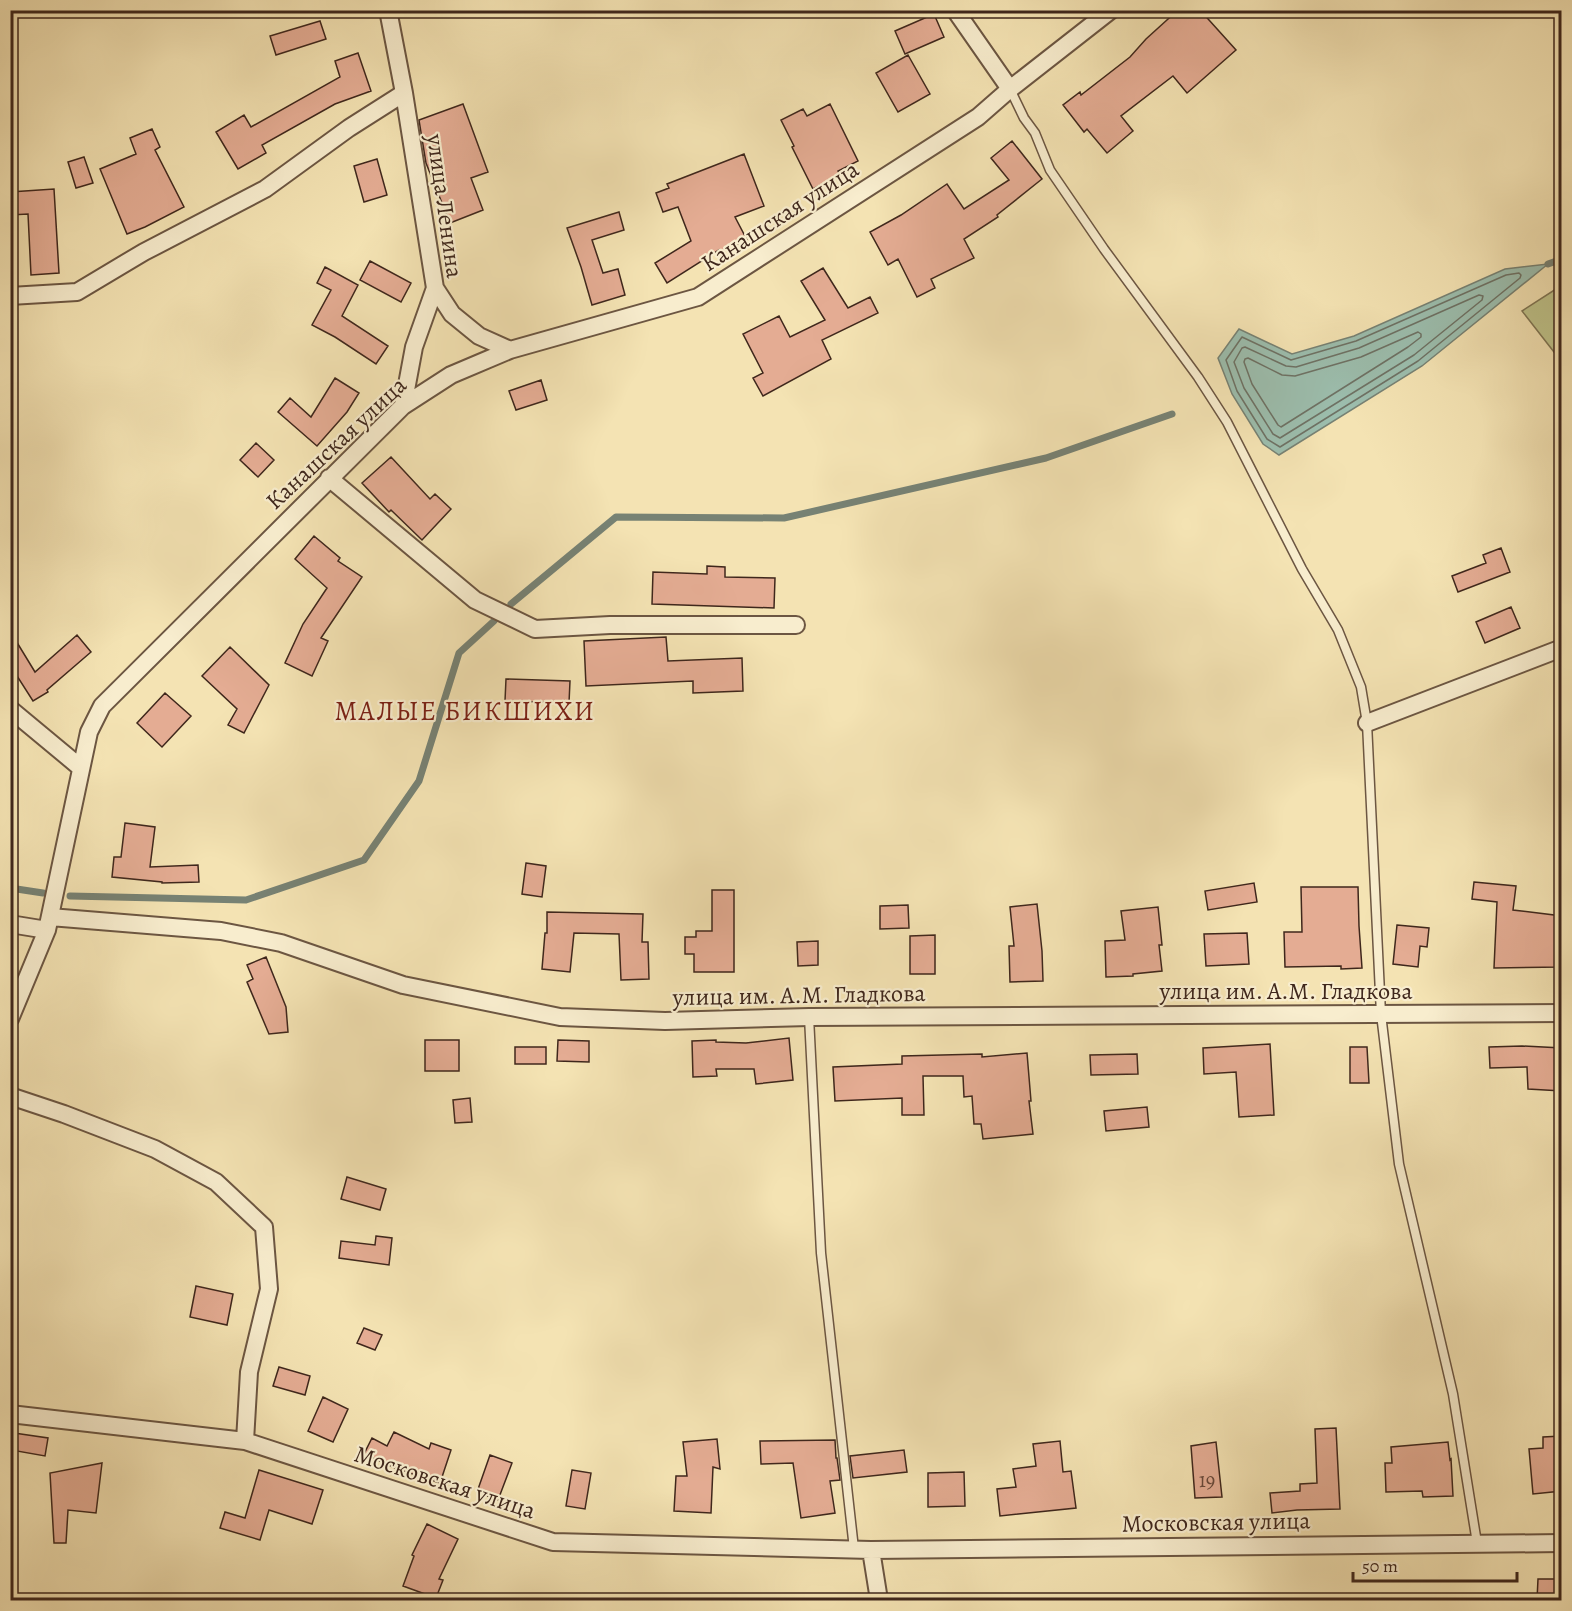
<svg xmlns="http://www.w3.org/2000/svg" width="1572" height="1611" font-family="Alegreya,serif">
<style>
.green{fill:#bfc38a;stroke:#7f7553;stroke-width:1.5}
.water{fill:#9cbeae;stroke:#778274;stroke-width:1.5}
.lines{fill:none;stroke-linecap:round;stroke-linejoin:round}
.shore{stroke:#6e7265;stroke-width:1.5}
.stream{stroke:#778274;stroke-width:7}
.building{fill:#e4ac93;stroke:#3f271c;stroke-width:1.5}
.lane-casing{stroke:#6c5642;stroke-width:11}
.street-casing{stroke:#6c5642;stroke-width:20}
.lane{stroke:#f8edce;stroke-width:8}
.street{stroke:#f8edce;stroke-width:16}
.labels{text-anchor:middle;stroke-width:4.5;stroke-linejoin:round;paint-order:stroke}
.number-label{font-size:21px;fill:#68483a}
.street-label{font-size:24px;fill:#3f271c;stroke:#f8edce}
.quarter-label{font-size:27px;letter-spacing:1.5px;fill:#7a1f14;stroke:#f8edce}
</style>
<rect width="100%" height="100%" fill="#f4e3b3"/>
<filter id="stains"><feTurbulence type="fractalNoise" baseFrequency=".00333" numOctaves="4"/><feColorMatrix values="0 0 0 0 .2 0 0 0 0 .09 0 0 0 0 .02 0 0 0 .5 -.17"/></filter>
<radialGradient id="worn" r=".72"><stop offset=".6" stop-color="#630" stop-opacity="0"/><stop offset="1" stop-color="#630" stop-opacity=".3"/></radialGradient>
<path class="green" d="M 1561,287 L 1562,287 L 1561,361 L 1522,311 L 1556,289 Z"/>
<path class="water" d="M 1548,264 L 1422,366 L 1279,455 L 1263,444 L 1232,394 L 1218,358 L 1239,329 L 1292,354 L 1354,336 L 1505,269 Z"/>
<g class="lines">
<path class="shore" d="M 1519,273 L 1521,275 L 1520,278 L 1418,361 L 1280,447 L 1267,439 L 1237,391 L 1226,360 L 1242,337 L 1291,360 L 1356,341 L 1506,275 Z
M 1479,295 L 1483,296 L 1482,300 L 1414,355 L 1280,438 L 1273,434 L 1244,388 L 1234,362 L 1242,348 L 1245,347 L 1286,366 L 1296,367 L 1359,348 Z
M 1418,332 L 1421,334 L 1421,337 L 1408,347 L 1281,427 L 1278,425 L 1252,384 L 1244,362 L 1245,359 L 1248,358 L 1282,375 L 1295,376 L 1361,357 Z"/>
<path class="stream" d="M 1548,264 L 1562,259
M 511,604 L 616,517 L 784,518 L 1046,458 L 1172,414
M 10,888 L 43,893
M 70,896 L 246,900 L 364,860 L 419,781 L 459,653 L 494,621"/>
</g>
<path class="building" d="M 1178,10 L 1200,10 L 1236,50 L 1187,93 L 1173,76 L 1121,116 L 1133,131 L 1107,153 L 1087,129 L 1084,132 L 1063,105 L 1080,92 L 1081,95 L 1130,57 L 1146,39 Z
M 934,14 L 944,37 L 905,54 L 895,31 Z
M 320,21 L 326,39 L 276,55 L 270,36 Z
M 358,53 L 371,91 L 335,104 L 262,145 L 266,153 L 238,169 L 216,132 L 244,115 L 251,127 L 340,77 L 335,61 Z
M 908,55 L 930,94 L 898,112 L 876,73 Z
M 463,104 L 488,172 L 471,178 L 483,210 L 450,223 L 426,163 L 419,120 Z
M 830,104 L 858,161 L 838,171 L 840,175 L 813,189 L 792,147 L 794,146 L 781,120 L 803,109 L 807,116 Z
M 152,129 L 160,147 L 155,150 L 184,207 L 145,227 L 127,234 L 100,169 L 136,154 L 130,138 Z
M 1012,141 L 1042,179 L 997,215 L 998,217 L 964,239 L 974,258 L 931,279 L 935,288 L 917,297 L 898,259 L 888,265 L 870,232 L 901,215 L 947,184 L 964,209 L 1009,180 L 991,158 Z
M 744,154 L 764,206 L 735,217 L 747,240 L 720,253 L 719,250 L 667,283 L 655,263 L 691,241 L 678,207 L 663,212 L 656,193 L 669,188 L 667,184 Z
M 84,157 L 93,183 L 76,188 L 68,162 Z
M 377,159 L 387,195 L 364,202 L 354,166 Z
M 54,189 L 59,273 L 31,275 L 28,214 L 10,215 L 10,192 Z
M 619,212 L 624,230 L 592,240 L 603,273 L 618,269 L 625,295 L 592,305 L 581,267 L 567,228 Z
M 370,261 L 411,283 L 401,302 L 360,280 Z
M 325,267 L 358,285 L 342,316 L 388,346 L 376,364 L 335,337 L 312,325 L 331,290 L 317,283 Z
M 823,268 L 848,308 L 870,297 L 878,313 L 822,340 L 831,359 L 763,396 L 753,378 L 763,373 L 743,334 L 779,316 L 790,337 L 825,320 L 801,281 Z
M 335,378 L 359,393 L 347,412 L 317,446 L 278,412 L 290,398 L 311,417 Z
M 541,380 L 547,400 L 516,410 L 509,391 Z
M 256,443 L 274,460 L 258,477 L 240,460 Z
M 391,457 L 430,499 L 435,494 L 451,509 L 422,540 L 391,510 L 389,512 L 362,483 Z
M 314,536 L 340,558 L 338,561 L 362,577 L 321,638 L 328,641 L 312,676 L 285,663 L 303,624 L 327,588 L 295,559 Z
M 1501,548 L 1510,572 L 1458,592 L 1452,576 L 1486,563 L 1483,555 Z
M 707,566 L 725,567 L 725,577 L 775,578 L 774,608 L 652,604 L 653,572 L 707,574 Z
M 1511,607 L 1520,628 L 1485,643 L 1476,622 Z
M 10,631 L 35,672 L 77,635 L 91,652 L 47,690 L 48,692 L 33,701 L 10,665 Z
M 666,637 L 668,661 L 742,658 L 743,691 L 693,693 L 693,681 L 586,686 L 584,641 Z
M 230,647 L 269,685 L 244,733 L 228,725 L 237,709 L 202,676 Z
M 506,679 L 570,681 L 569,703 L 505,701 Z
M 165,693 L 191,716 L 162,747 L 137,723 Z
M 125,823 L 155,827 L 150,867 L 198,865 L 199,882 L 162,883 L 162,882 L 112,877 L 114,857 L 121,857 Z
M 526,863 L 546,866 L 542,897 L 522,894 Z
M 1474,882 L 1516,886 L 1513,910 L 1562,916 L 1562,967 L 1494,968 L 1497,902 L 1472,899 Z
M 1254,883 L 1257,902 L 1208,910 L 1205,891 Z
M 1301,887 L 1358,887 L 1359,926 L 1362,968 L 1341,969 L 1341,966 L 1285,967 L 1284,932 L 1302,932 Z
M 712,890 L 734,890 L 734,972 L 694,972 L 694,954 L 685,954 L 685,937 L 696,937 L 696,931 L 712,931 Z
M 1037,904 L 1042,951 L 1043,981 L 1010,982 L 1009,946 L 1014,946 L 1010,907 Z
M 908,905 L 909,928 L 880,929 L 880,906 Z
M 1158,907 L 1162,945 L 1159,945 L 1162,971 L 1133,974 L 1133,976 L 1106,977 L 1105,941 L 1125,940 L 1121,911 Z
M 547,912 L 643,914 L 642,942 L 648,942 L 649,979 L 621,980 L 619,934 L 574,933 L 570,972 L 542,969 L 545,933 L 547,933 Z
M 1397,925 L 1429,928 L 1427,947 L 1420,946 L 1418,967 L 1393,964 Z
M 1247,933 L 1249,964 L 1206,966 L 1204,934 Z
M 935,935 L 935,974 L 910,974 L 910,936 Z
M 818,941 L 818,965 L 798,966 L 797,942 Z
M 266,957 L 286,1007 L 288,1032 L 269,1034 L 247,982 L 253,979 L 247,965 Z
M 789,1038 L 793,1080 L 756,1084 L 754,1069 L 716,1069 L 717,1076 L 693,1077 L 692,1041 L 716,1040 L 716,1042 L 746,1043 Z
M 425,1040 L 459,1040 L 459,1071 L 425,1071 Z
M 558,1040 L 589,1041 L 589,1062 L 557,1061 Z
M 1270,1044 L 1274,1115 L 1239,1117 L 1236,1072 L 1204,1074 L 1203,1048 Z
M 1522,1046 L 1562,1048 L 1562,1091 L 1528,1089 L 1527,1067 L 1490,1068 L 1489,1047 Z
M 515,1047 L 546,1047 L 546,1064 L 515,1064 Z
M 1350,1047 L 1367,1047 L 1369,1083 L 1350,1083 Z
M 1027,1053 L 1031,1101 L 1029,1101 L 1033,1134 L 983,1139 L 981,1124 L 974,1124 L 972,1096 L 964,1097 L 963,1076 L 923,1076 L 924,1115 L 902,1115 L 902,1098 L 835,1101 L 833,1067 L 902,1064 L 902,1056 L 982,1054 L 982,1057 Z
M 1137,1054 L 1138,1074 L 1091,1075 L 1090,1055 Z
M 470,1098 L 472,1122 L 455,1123 L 453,1100 Z
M 1147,1107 L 1149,1127 L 1106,1131 L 1104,1111 Z
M 347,1177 L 386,1189 L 380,1210 L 341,1199 Z
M 376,1236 L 392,1238 L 389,1265 L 339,1258 L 341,1241 L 375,1245 Z
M 196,1286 L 233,1294 L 227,1325 L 190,1317 Z
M 364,1328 L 382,1335 L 375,1350 L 357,1343 Z
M 279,1367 L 310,1376 L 305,1395 L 273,1386 Z
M 323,1397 L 348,1409 L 333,1442 L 308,1431 Z
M 1336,1428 L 1340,1509 L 1297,1510 L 1272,1513 L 1270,1493 L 1300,1491 L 1300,1484 L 1317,1483 L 1315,1429 Z
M 394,1432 L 429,1449 L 431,1443 L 451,1450 L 440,1483 L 395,1468 L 364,1454 L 372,1438 L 387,1446 Z
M 14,1433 L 48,1438 L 45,1456 L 11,1450 Z
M 1562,1436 L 1562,1491 L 1533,1494 L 1529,1449 L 1543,1448 L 1543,1437 Z
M 717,1439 L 720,1469 L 713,1467 L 711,1513 L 674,1511 L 676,1476 L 687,1476 L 683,1442 Z
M 835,1440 L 836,1458 L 837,1458 L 840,1480 L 830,1481 L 835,1513 L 801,1518 L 793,1463 L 761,1464 L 760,1441 Z
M 1060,1441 L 1063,1472 L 1071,1471 L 1076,1508 L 1000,1516 L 997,1489 L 1016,1487 L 1013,1469 L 1036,1466 L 1033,1444 Z
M 1216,1442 L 1222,1497 L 1195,1498 L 1191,1446 Z
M 1448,1442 L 1450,1460 L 1451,1459 L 1453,1496 L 1423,1497 L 1422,1491 L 1386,1492 L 1385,1463 L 1392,1463 L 1391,1447 Z
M 904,1450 L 907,1472 L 853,1478 L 850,1456 Z
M 490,1455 L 512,1463 L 498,1500 L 477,1492 Z
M 102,1463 L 96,1513 L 68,1510 L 66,1543 L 54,1543 L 50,1473 Z
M 259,1470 L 323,1490 L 312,1524 L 269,1510 L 260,1540 L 220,1528 L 225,1512 L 245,1518 Z
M 572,1470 L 591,1473 L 585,1509 L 566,1506 Z
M 964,1472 L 965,1506 L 928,1507 L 928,1473 Z
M 427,1524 L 458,1539 L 439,1579 L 443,1580 L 436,1598 L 403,1586 L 414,1556 L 412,1555 Z
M 1538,1579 L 1562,1579 L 1562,1600 L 1537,1600 Z"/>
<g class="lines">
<g class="lane-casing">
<path id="lane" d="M 1010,89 L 1024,118 L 1035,133 L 1050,170 L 1104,249 L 1198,377 L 1227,422 L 1302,569 L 1338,630 L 1361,687 L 1367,723 L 1381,1014 L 1399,1164 L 1453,1394 L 1477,1543
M 809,1017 L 821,1253 L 854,1549"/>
</g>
<g class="street-casing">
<path id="street" d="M 388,10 L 404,93 L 435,288 L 414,347 L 403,406
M 955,10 L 1010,89
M 435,288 L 452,314 L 479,336 L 510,350
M 10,296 L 77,292 L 144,252 L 265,189 L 349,128 L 404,93
M 329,478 L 475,600 L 535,629 L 610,625 L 796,625
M 10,709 L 81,768
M 1367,723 L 1562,648
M 50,917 L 221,931 L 281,943 L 403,985 L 560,1017 L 665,1021 L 809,1017 L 1562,1013
M 10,924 L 47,930
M 10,1019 L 47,930 L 89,732 L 102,706 L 403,406 L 451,375 L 510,350 L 698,297 L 978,117 L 1010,89 L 1111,10
M 10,1096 L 64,1114 L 155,1149 L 216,1182 L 264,1227 L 269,1289 L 249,1372 L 245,1441
M 10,1414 L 245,1441 L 553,1542 L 871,1550 L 1562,1543
M 871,1550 L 879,1600"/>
</g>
<use href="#lane" class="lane"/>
<use href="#street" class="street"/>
</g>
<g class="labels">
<g class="number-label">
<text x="1207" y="1487">19</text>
</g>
<g class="street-label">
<text transform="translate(445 206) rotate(82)" y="8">улица Ленина</text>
<text transform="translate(780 216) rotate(-33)" y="8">Канашская улица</text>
<text transform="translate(336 443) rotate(-43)" y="8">Канашская улица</text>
<text x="1286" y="999">улица им. А.М. Гладкова</text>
<text transform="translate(799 995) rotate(-1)" y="8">улица им. А.М. Гладкова</text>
<text transform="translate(445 1482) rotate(18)" y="8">Московская улица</text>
<text transform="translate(1216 1522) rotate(-1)" y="8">Московская улица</text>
</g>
<g class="quarter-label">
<text x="465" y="720">МАЛЫЕ БИКШИХИ</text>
</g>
</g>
<rect width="1572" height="1611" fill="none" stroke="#f4e3b3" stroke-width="36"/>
<rect x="12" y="12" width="1548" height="1587" fill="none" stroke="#3f271c" stroke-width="3"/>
<rect x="18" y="18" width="1536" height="1575" fill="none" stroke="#3f271c" stroke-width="1.5"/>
<path d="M1353 1572v9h164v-9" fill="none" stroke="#3f271c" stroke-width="3"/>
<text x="1362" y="1572" font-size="18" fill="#3f271c" stroke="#f8edce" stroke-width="4.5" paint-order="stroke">50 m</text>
<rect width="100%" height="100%" filter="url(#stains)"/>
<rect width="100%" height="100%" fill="url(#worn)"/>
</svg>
